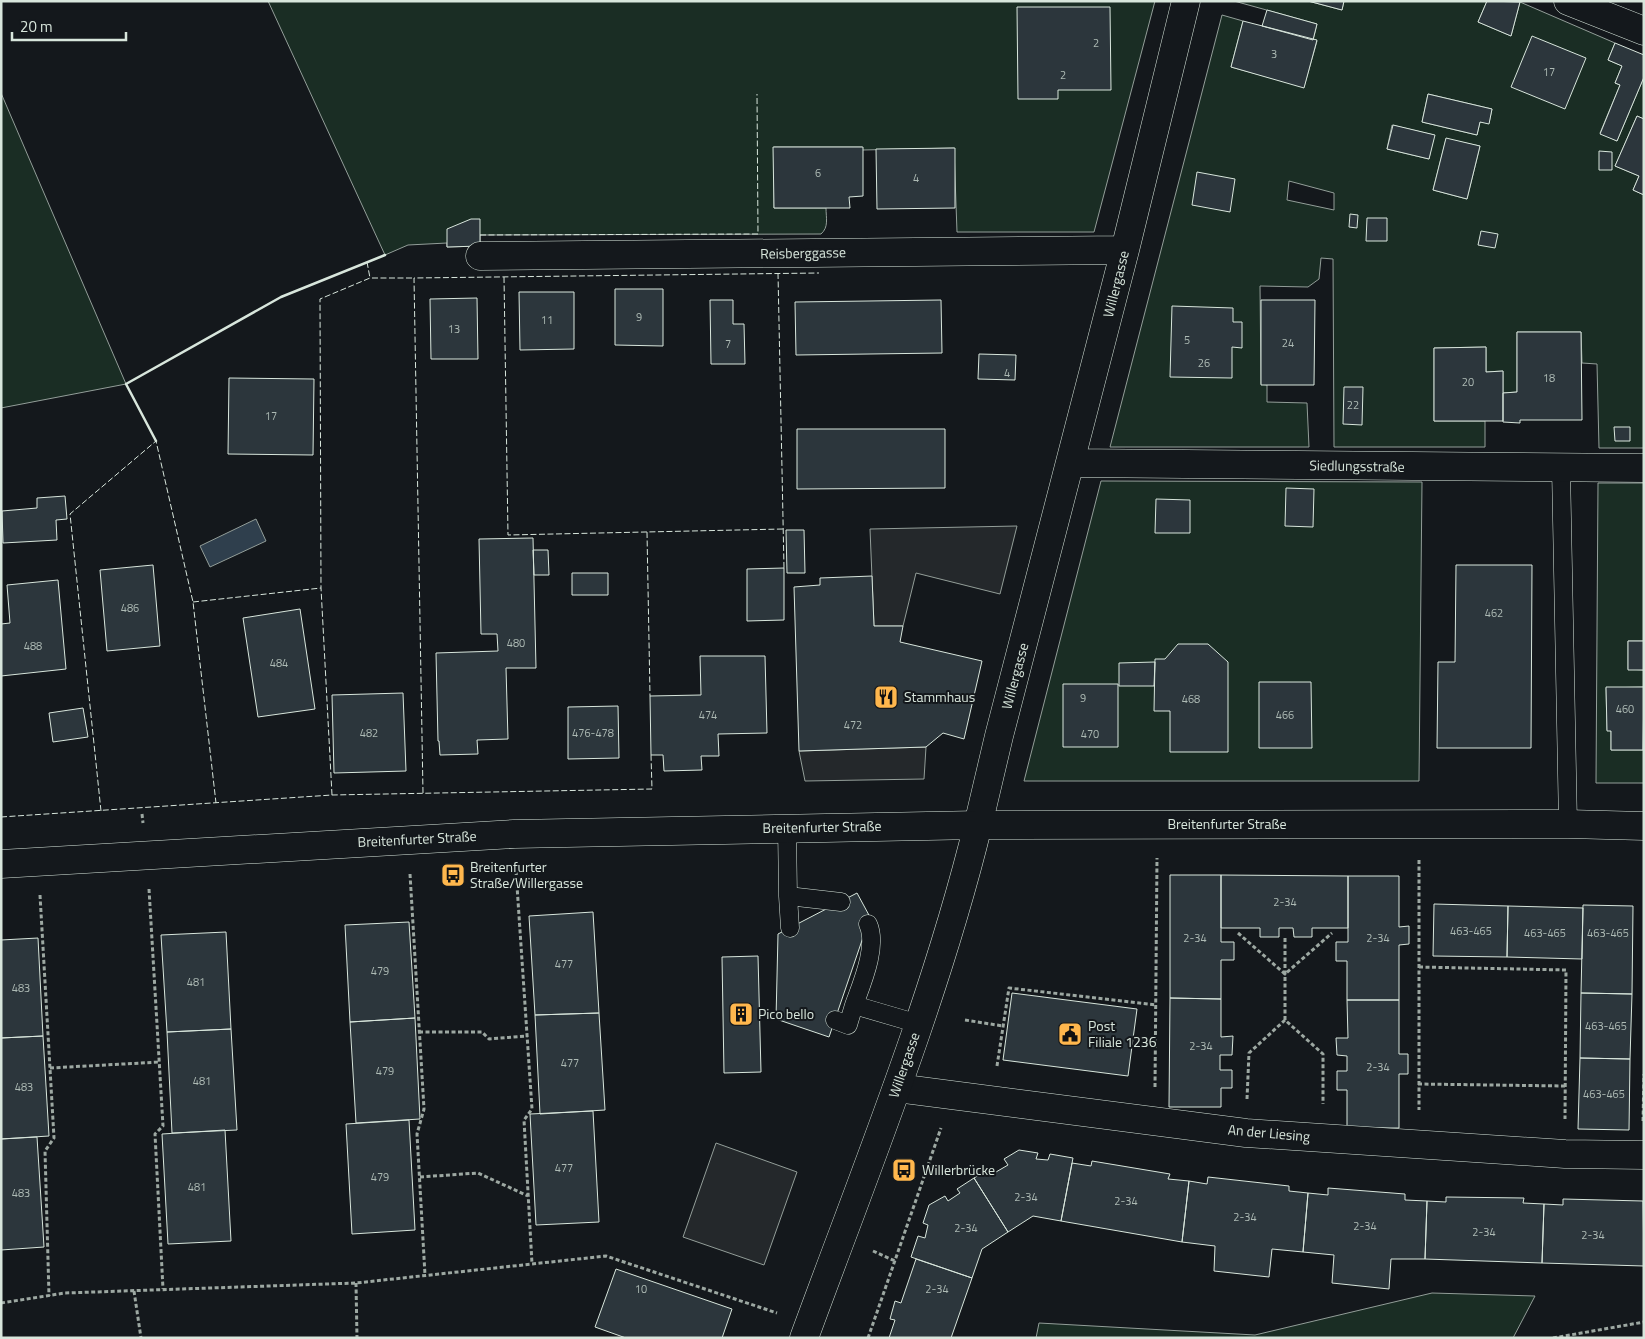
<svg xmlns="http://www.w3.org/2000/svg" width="1645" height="1339" font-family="'Titillium Web',sans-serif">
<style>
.green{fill:#1a2d24;stroke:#939e99;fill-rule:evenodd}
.parking{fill:#24282b;stroke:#939e99}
.water{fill:#2f3f4d;stroke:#939e99}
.building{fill:#2c363c;stroke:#d8e6dc}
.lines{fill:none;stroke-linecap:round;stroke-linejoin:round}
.lane-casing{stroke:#d8e6dc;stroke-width:19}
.street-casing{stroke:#d8e6dc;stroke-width:29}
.primary-casing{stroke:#d8e6dc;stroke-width:29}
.path{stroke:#9da8a2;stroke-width:3;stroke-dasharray:4 2.5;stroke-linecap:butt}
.lane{stroke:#14181c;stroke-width:18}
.street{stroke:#14181c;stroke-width:28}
.primary{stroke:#14181c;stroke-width:28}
.fence{stroke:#d8e6dc;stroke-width:1;stroke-dasharray:6 2.5;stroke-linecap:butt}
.wall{stroke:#d8e6dc;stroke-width:2.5}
.labels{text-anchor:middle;stroke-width:4;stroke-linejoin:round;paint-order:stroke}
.number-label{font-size:11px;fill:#adbab4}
.street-label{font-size:14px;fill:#d8e6dc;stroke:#14181c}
.poi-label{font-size:14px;fill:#d8e6dc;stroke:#14181c;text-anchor:start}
</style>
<rect width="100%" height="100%" fill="#14181c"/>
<path class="green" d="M 268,1 L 1155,1 L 1094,232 L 957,232 L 954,148 L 862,150 L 862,147 L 774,147 L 774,208 L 826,208 C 826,218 829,227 821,234 L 480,235 L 480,246 L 447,247 L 447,243 L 408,245 L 385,255 Z
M 1234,1 L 1308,1 L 1342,10 L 1344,1 L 1487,1 L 1478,22 L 1511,36 L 1520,2 L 1615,43 L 1608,60 L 1622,66 L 1615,83 L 1620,85 L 1600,133 L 1617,141 L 1644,77 L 1644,119 L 1637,116 L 1615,166 L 1639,176 L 1633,190 L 1644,195 L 1644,448 L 1599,448 L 1597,364 L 1582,363 L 1581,332 L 1517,332 L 1517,392 L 1503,393 L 1503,371 L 1486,372 L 1486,347 L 1434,348 L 1434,421 L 1485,421 L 1485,447 L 1334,447 L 1333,259 L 1321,258 L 1319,279 L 1308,287 L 1260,286 L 1261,384 L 1267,385 L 1267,402 L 1307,403 L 1309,447 L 1110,447 L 1222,15 L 1243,21 L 1231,67 L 1304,87 L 1317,41 L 1313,40 L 1317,24 ZM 1428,94 L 1492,109 L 1489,123 L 1480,122 L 1477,135 L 1422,122 ZM 1392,125 L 1434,135 L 1429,159 L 1387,149 ZM 1446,139 L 1480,146 L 1467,199 L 1433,190 ZM 1289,181 L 1334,193 L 1334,210 L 1287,200 Z
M 1,93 L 126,384 L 1,408 Z
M 1101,481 L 1422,482 L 1419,781 L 1024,781 Z
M 1598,483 L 1644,483 L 1644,641 L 1628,641 L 1628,669 L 1644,670 L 1644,687 L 1606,688 L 1607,730 L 1611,731 L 1611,750 L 1643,750 L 1644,742 L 1644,783 L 1596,783 Z
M 1432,1293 L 1535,1296 L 1513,1338 L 1036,1338 L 1039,1323 L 1255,1335 Z"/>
<path class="parking" d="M 1017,526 L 1000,594 L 916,573 L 903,626 L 874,626 L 870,529 Z
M 926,747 L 924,779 L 805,781 L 799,751 Z
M 716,1143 L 797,1172 L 764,1265 L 683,1237 Z"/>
<path class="water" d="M 256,519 L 266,541 L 210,567 L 200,546 Z"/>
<path class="building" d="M 1308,1 L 1344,1 L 1342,10 Z
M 1487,1 L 1520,2 L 1511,36 L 1478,22 Z
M 1017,7 L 1110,7 L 1111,90 L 1058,90 L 1058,99 L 1018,99 Z
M 1267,10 L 1317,24 L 1313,40 L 1262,26 Z
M 1243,21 L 1317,40 L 1304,88 L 1231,67 Z
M 1532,36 L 1586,58 L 1565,109 L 1511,87 Z
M 1615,43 L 1644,55 L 1644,77 L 1617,141 L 1600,134 L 1620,85 L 1615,83 L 1622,66 L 1608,60 Z
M 1428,94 L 1492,109 L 1489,124 L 1480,122 L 1477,135 L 1422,122 Z
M 1637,116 L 1644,119 L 1644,195 L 1633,190 L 1639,176 L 1615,166 Z
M 1393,125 L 1435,135 L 1429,159 L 1387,149 Z
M 1446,138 L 1480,146 L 1467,199 L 1433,190 Z
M 773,147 L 863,147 L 863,196 L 849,197 L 850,208 L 774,208 Z
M 955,148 L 955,208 L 877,209 L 876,149 Z
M 1599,151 L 1612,152 L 1612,170 L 1599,170 Z
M 1197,172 L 1235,179 L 1230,212 L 1192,205 Z
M 1350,214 L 1358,215 L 1357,228 L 1349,227 Z
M 1367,218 L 1387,218 L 1387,241 L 1366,241 Z
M 471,219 L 480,219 L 480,246 L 447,247 L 447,229 Z
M 1481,231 L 1498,234 L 1495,248 L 1478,245 Z
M 615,289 L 663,289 L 663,346 L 615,345 Z
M 519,292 L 574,292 L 574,349 L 520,350 Z
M 477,298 L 478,359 L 431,359 L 430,299 Z
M 710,300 L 733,300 L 733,324 L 744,324 L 745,364 L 711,364 Z
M 941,300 L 942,353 L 796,355 L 795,302 Z
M 1261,300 L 1315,300 L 1314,385 L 1261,385 Z
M 1172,306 L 1233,308 L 1233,322 L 1242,322 L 1242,348 L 1232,347 L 1232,378 L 1170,377 Z
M 1517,332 L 1581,332 L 1582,420 L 1520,420 L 1520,423 L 1503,422 L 1503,393 L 1517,392 Z
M 1486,347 L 1486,372 L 1503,371 L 1503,421 L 1434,421 L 1434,348 Z
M 979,354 L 1016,355 L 1015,380 L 978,379 Z
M 229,378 L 314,379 L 313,455 L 228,454 Z
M 1344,387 L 1363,387 L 1362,425 L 1343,424 Z
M 1614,427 L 1630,427 L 1630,441 L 1615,441 Z
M 797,429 L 945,429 L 945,488 L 797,489 Z
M 1286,488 L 1314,489 L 1313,527 L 1285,526 Z
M 65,496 L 67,519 L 56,520 L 57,540 L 3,543 L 2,511 L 37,508 L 37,498 Z
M 1156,499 L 1190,500 L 1190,533 L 1155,533 Z
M 786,530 L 804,530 L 805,573 L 787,573 Z
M 533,538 L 536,668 L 506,668 L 508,739 L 477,740 L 478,754 L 440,755 L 439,741 L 438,741 L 436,653 L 498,651 L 497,634 L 481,634 L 479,539 Z
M 533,550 L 548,550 L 549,575 L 534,575 Z
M 153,565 L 160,646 L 107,651 L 100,570 Z
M 1456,565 L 1532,565 L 1531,748 L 1437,748 L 1438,662 L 1455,662 Z
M 784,568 L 784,620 L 747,621 L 747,569 Z
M 572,573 L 608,573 L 608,595 L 572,595 Z
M 872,576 L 874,626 L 903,626 L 900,642 L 982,661 L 964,739 L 943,733 L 926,747 L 799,751 L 794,587 L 820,585 L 820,578 Z
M 58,580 L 66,669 L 1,676 L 1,624 L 10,623 L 7,585 Z
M 300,609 L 315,709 L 258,717 L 243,618 Z
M 1628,641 L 1644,641 L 1644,670 L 1628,670 Z
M 1178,644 L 1208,644 L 1228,662 L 1228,752 L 1170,752 L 1170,711 L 1154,711 L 1155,659 L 1165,659 Z
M 700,656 L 765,656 L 767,733 L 718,734 L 719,756 L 701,756 L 702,770 L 664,771 L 663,755 L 651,755 L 650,696 L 701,695 Z
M 1155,662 L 1154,686 L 1119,686 L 1119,663 Z
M 1259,682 L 1311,682 L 1312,748 L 1259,748 Z
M 1063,684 L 1118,684 L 1118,747 L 1063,747 Z
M 1606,687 L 1644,687 L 1643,750 L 1611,750 L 1611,731 L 1607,731 Z
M 403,693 L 406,771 L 334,773 L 332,695 Z
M 618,706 L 619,758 L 568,759 L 568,707 Z
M 83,708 L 88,737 L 53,742 L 49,713 Z
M 1170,875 L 1221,875 L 1221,942 L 1234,942 L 1234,960 L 1221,960 L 1221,999 L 1170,998 Z
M 1221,875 L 1348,876 L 1348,928 L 1312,928 L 1312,937 L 1294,937 L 1293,928 L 1279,928 L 1279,937 L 1260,937 L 1260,928 L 1221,928 Z
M 1348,876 L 1399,876 L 1399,927 L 1409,926 L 1409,944 L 1399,945 L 1399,1000 L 1347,1000 L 1347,961 L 1336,961 L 1336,942 L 1348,942 Z
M 857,893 L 870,917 L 829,1037 L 776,1019 L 778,934 Z
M 1434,904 L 1508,906 L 1507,957 L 1433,956 Z
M 1583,905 L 1633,906 L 1632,994 L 1581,993 Z
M 1508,906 L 1583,908 L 1582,959 L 1507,957 Z
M 593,912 L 599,1013 L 535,1015 L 529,916 Z
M 409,922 L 415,1018 L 350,1022 L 345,925 Z
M 226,932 L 231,1029 L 167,1032 L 161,935 Z
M 38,938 L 43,1036 L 1,1038 L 1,940 Z
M 758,956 L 761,1072 L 724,1073 L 722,957 Z
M 1012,993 L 1137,1009 L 1128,1076 L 1003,1060 Z
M 1581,993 L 1632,994 L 1630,1059 L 1580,1058 Z
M 1170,998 L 1221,999 L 1221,1037 L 1233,1036 L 1232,1055 L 1220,1055 L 1220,1070 L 1232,1070 L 1232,1088 L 1221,1088 L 1221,1107 L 1169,1107 Z
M 1347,1000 L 1399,1000 L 1399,1054 L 1408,1054 L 1408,1074 L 1399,1074 L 1399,1128 L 1347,1128 L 1347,1090 L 1337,1090 L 1337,1071 L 1347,1071 L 1347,1056 L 1337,1055 L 1336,1038 L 1348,1038 Z
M 599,1013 L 605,1110 L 540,1114 L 535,1015 Z
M 415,1018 L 420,1119 L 356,1123 L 350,1022 Z
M 231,1029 L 237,1130 L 172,1133 L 167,1032 Z
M 43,1036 L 49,1136 L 1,1139 L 1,1038 Z
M 1580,1058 L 1630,1059 L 1629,1130 L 1578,1129 Z
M 593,1111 L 599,1222 L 536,1225 L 530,1114 Z
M 409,1120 L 415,1230 L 352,1234 L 346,1124 Z
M 225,1130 L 231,1241 L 168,1244 L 162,1134 Z
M 37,1137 L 44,1247 L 1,1250 L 1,1139 Z
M 1019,1150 L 1038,1153 L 1036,1159 L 1048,1160 L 1050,1154 L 1073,1158 L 1061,1221 L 1033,1216 L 1008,1232 L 974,1178 L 993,1167 L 996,1172 L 1008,1165 L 1004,1159 Z
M 1092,1161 L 1170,1174 L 1168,1179 L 1189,1181 L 1182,1242 L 1061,1221 L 1072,1163 L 1091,1166 Z
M 1208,1177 L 1289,1186 L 1289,1191 L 1308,1193 L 1303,1252 L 1272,1249 L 1269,1277 L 1214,1271 L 1215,1246 L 1182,1242 L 1189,1181 L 1207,1184 Z
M 974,1178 L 1008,1232 L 982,1249 L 972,1278 L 911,1257 L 918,1236 L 925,1238 L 928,1225 L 923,1223 L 929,1205 L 945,1196 L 948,1201 L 960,1193 L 957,1189 Z
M 1328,1188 L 1405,1194 L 1405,1200 L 1427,1201 L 1425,1259 L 1391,1259 L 1389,1289 L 1332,1283 L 1334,1255 L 1303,1252 L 1308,1193 L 1328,1195 Z
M 1446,1197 L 1524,1198 L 1523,1203 L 1544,1204 L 1542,1263 L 1425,1259 L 1427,1201 L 1446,1202 Z
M 1563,1199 L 1643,1201 L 1644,1266 L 1542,1263 L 1544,1204 L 1563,1205 Z
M 916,1259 L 972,1278 L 951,1338 L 889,1338 L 895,1320 L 890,1319 L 895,1301 L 901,1303 Z
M 616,1269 L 732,1309 L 722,1338 L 626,1338 L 595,1327 Z"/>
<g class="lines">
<g class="lane-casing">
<path id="lane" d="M 1561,468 L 1568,824
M 787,828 L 788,896 L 790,928
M 788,896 L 841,902
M 868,924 C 878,946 862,983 854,1005 L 919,1024
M 835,1020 L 848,1025 L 854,1005"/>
</g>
<g class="street-casing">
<path id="street" d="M 1568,1 L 1644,31
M 480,256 L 1125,250
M 1070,463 L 1644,468
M 978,825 L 999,736 L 1125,250 L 1186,1
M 897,1088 L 1246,1133 L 1565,1154 L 1644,1155"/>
</g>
<g class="primary-casing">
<path id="primary" d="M 1,864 L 514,834 L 978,825 L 1568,824 L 1644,826
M 804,1338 C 866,1169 935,1000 978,825"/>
</g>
<path class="path" d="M 142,814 L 143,823
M 1419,860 L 1419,1110
M 516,871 L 532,1109 L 524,1120 L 532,1264
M 410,874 L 424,1109 L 417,1134 L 425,1275
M 149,889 L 163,1126 L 155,1134 L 163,1289
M 40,895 L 54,1138 L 45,1151 L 49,1296
M 1238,933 L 1285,974 L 1332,933
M 1419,967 L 1566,970 L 1565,1119
M 965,1020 L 1003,1026
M 1285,1020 L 1285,936
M 419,1032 L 482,1032 L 489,1039 L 528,1036
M 997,1066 L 1009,988 L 1156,1005
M 50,1068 L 160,1062
M 1418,1084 L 1565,1086
M 1155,1087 L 1157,858
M 1247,1099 L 1249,1053 L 1285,1020 L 1323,1054 L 1323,1104
M 1643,1121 L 1644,1074
M 420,1177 L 478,1173 L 528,1196
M 873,1251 L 895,1261
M 356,1283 L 357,1338
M 134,1291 L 141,1338
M 1,1303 L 65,1293 L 356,1283 L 606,1256 L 777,1313
M 868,1338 L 941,1128
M 1553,1338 L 1644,1322"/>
<use href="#lane" class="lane"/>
<use href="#street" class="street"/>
<use href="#primary" class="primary"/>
<path class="fence" d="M 480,235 L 758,234 L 757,94
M 367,262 L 370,278
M 778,273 L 784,568
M 504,277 L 508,535 L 783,529
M 647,532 L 650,696
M 193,602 L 321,588
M 423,793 L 414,278 L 819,273
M 332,795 L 321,588 L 320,299 L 370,278 L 414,278
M 101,811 L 70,514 L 156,441 L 193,602 L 216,803
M 1,817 L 332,795 L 652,789 L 651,755"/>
<path class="wall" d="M 156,441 L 126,384 L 281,297 L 385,255"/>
</g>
<defs>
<g id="restaurant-square" transform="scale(1.25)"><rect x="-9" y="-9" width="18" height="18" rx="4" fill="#ffb74d" stroke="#14181c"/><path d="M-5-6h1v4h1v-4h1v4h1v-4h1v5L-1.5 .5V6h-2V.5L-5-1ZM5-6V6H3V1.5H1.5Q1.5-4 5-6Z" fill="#111"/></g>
<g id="bus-square" transform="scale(1.25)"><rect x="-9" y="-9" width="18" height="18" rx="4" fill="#ffb74d" stroke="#14181c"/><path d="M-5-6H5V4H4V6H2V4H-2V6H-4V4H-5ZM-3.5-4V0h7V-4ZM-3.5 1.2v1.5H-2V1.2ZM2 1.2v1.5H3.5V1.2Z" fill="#111"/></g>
<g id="building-square" transform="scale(1.25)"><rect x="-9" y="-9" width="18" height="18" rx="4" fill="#ffb74d" stroke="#14181c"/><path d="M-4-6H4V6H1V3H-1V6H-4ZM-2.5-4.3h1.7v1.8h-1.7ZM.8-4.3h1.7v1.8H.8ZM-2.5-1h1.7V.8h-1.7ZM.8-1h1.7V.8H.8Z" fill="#111"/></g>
<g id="civic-square" transform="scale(1.25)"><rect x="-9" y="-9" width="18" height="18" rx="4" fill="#ffb74d" stroke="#14181c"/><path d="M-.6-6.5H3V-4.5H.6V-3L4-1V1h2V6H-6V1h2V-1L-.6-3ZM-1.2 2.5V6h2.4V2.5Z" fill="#111"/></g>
</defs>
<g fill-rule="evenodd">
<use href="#restaurant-square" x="886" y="697"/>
<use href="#bus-square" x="453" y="875"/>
<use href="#building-square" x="741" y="1014"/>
<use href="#civic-square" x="1070" y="1034"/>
<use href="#bus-square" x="904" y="1170"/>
</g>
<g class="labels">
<g class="number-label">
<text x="1096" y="47">2</text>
<text x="1274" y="58">3</text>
<text x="1549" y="76">17</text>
<text x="1063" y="79">2</text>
<text x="818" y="177">6</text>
<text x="916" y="182">4</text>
<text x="639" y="321">9</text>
<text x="547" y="324">11</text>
<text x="454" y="333">13</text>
<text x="1187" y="344">5</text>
<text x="1288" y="347">24</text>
<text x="728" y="348">7</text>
<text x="1204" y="367">26</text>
<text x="1007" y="377">4</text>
<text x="1549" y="382">18</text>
<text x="1468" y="386">20</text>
<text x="1353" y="409">22</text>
<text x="271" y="420">17</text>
<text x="130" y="612">486</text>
<text x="1494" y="617">462</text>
<text x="516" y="647">480</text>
<text x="33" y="650">488</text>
<text x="279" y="667">484</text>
<text x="1083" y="702">9</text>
<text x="1191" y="703">468</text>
<text x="1625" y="713">460</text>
<text x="708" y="719">474</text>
<text x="1285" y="719">466</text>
<text x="853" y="729">472</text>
<text x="369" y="737">482</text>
<text x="593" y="737">476-478</text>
<text x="1090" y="738">470</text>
<text x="1285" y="906">2-34</text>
<text x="1471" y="935">463-465</text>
<text x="1545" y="937">463-465</text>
<text x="1608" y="937">463-465</text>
<text x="1195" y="942">2-34</text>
<text x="1378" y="942">2-34</text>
<text x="564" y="968">477</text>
<text x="380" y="975">479</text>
<text x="196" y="986">481</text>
<text x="21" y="992">483</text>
<text x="1606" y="1030">463-465</text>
<text x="1201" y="1050">2-34</text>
<text x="570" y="1067">477</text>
<text x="1378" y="1071">2-34</text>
<text x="385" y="1075">479</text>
<text x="202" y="1085">481</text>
<text x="24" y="1091">483</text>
<text x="1604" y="1098">463-465</text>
<text x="564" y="1172">477</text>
<text x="380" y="1181">479</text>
<text x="197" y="1191">481</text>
<text x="21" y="1197">483</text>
<text x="1026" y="1201">2-34</text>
<text x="1126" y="1205">2-34</text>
<text x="1245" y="1221">2-34</text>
<text x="1365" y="1230">2-34</text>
<text x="966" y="1232">2-34</text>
<text x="1484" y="1236">2-34</text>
<text x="1593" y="1239">2-34</text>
<text x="641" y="1293">10</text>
<text x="937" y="1293">2-34</text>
</g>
<g class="street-label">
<text transform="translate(803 253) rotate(-1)" y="5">Reisberggasse</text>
<text transform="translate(1116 284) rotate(-76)" y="5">Willergasse</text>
<text transform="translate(1357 466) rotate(1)" y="5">Siedlungsstraße</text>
<text transform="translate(1015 676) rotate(-75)" y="5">Willergasse</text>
<text x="1227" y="829">Breitenfurter Straße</text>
<text transform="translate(822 827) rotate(-1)" y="5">Breitenfurter Straße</text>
<text transform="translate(417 839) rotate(-3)" y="5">Breitenfurter Straße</text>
<text transform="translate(904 1065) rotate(-71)" y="5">Willergasse</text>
<text transform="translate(1269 1133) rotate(5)" y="5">An der Liesing</text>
</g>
<g class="poi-label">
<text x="904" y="702">Stammhaus</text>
<text x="470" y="872">Breitenfurter<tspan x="470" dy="16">Straße/Willergasse</tspan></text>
<text x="758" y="1019">Pico bello</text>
<text x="1088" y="1031">Post<tspan x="1088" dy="16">Filiale 1236</tspan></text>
<text x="922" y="1175">Willerbrücke</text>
</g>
</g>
<rect width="1645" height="1339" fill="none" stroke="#d8e6dc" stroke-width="5"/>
<path d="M12 32v8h114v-8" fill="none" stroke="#d8e6dc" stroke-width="2.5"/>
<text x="20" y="32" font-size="15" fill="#d8e6dc" stroke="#14181c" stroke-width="4" paint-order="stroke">20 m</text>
</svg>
